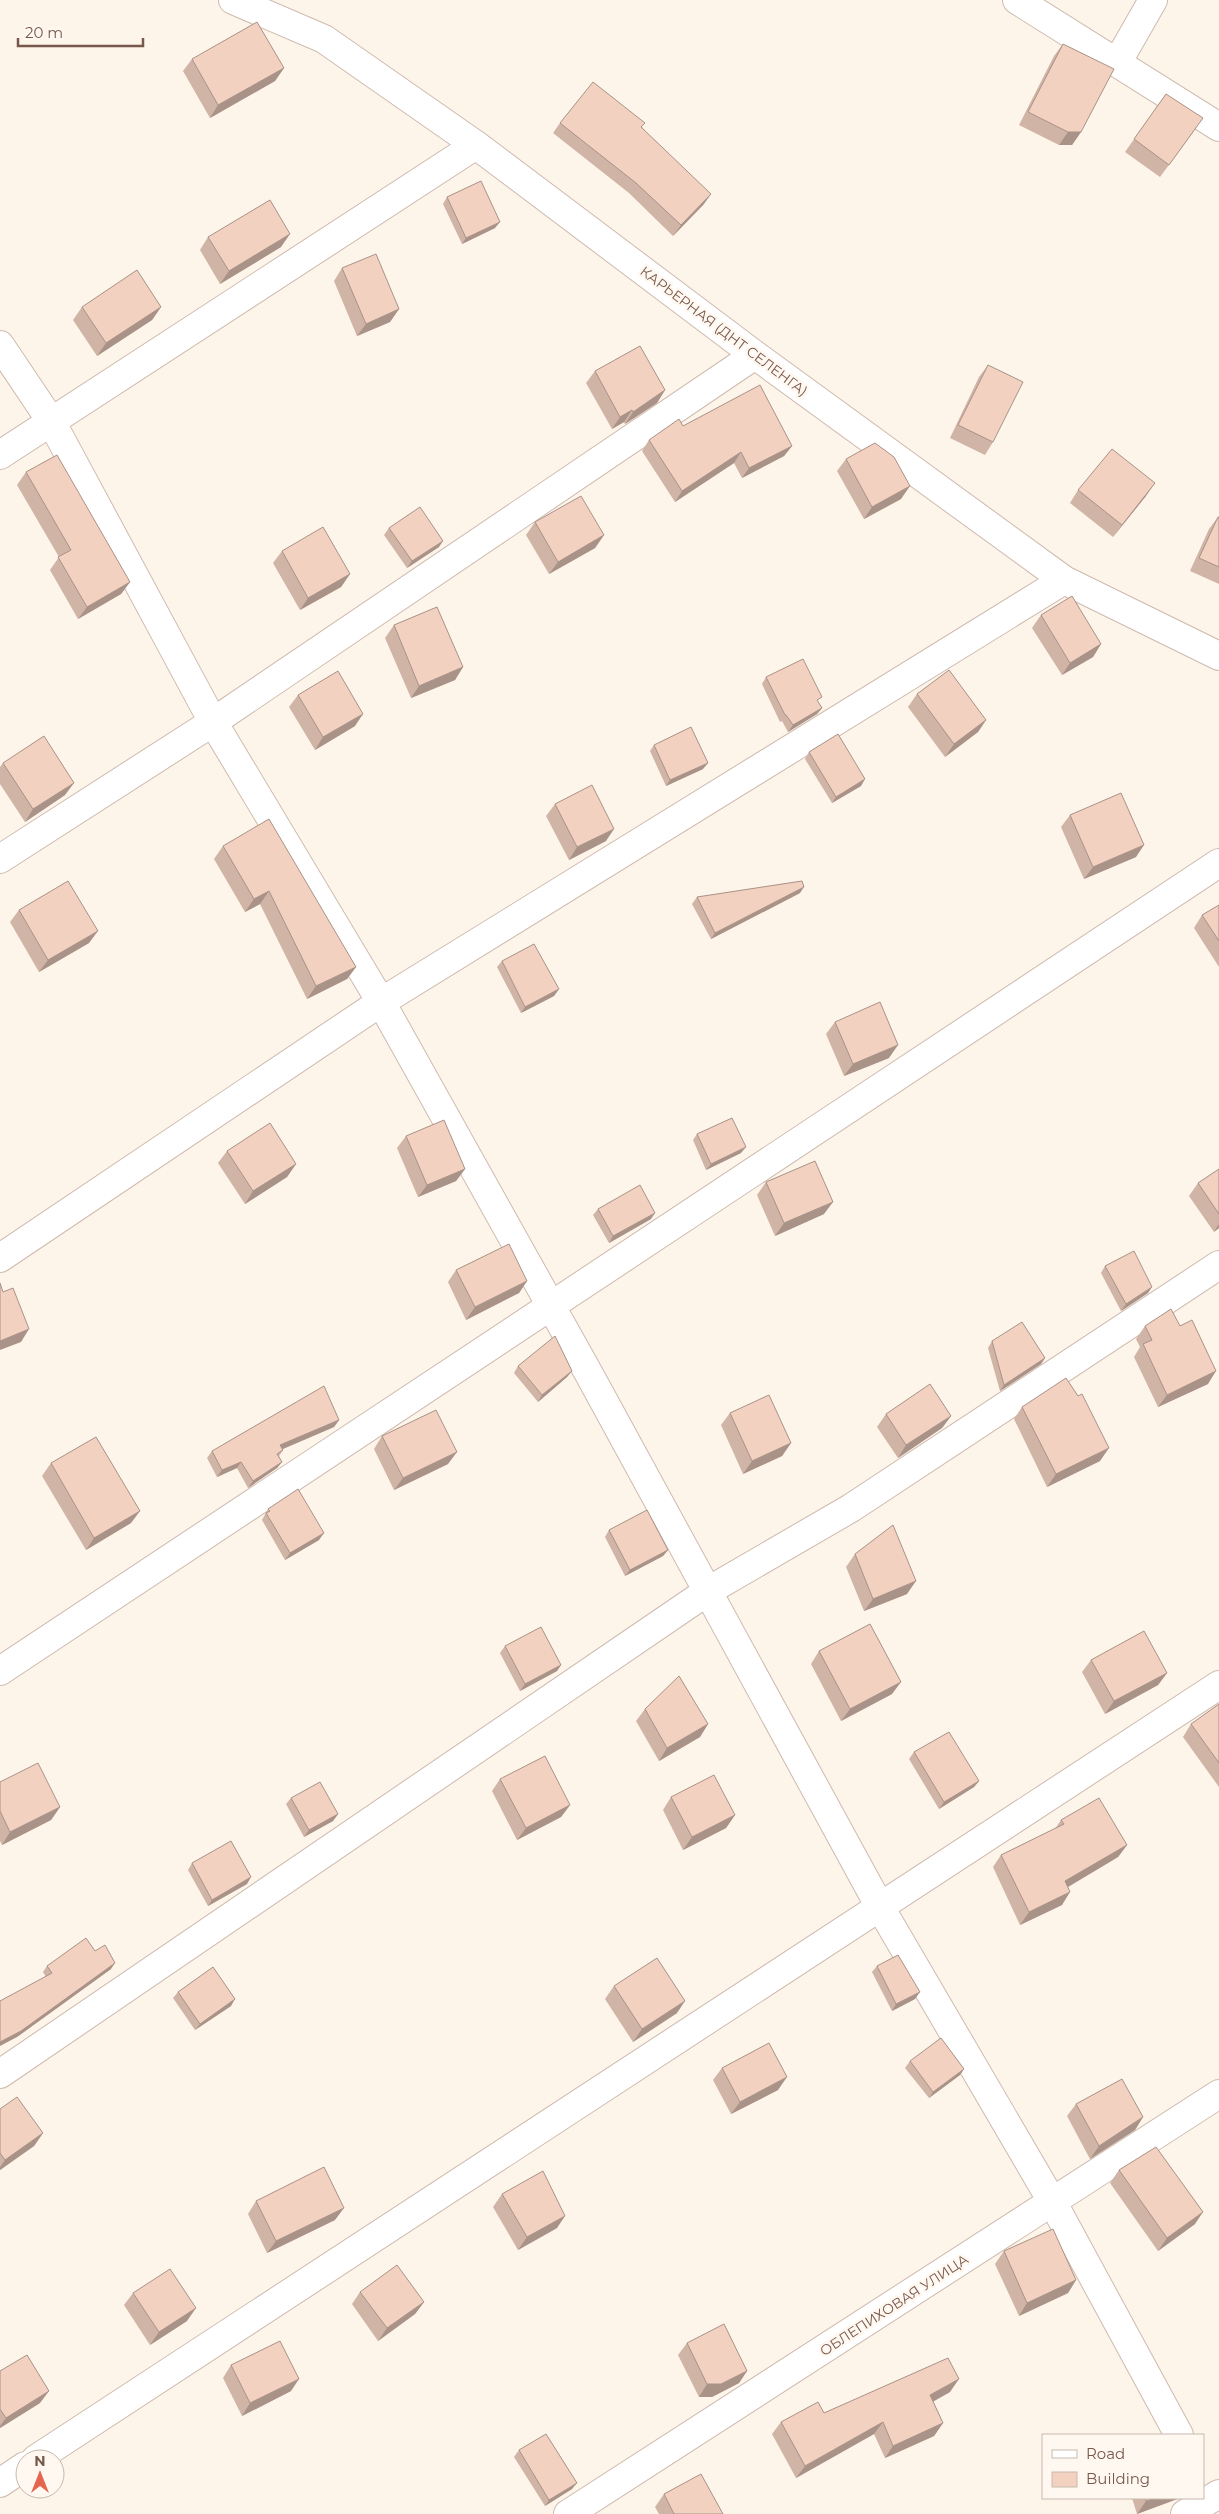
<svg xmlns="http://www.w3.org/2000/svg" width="1219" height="2514" font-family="Montserrat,sans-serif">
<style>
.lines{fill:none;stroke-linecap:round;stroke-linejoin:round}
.minor-casing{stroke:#cfbaae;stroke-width:30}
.minor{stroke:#fff;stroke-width:28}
.wall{fill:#d0b4a6}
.shaded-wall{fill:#a99287}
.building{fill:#f2d1c1;stroke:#a99287}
.labels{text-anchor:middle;stroke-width:5;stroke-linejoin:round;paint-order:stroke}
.street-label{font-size:14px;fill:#78584c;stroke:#fff8f0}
</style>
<rect width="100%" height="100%" fill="#fdf4ea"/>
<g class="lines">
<g class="minor-casing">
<path id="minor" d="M 233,0 L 324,39 L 476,145 L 755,355 L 1064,580 L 1219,656
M 1017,0 L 1219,127
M 1117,63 L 1153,0
M 0,345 L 51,421 L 213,722 L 381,1002 L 589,1374 L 880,1907 L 1053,2203 L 1179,2435
M 0,455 L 476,145
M 0,859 L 213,722 L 755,355
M 0,1258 L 381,1002 L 1064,580
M 0,1671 L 1219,863
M 0,2074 L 708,1591 L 851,1508 L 1219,1265
M 36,2459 L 1219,1685
M 0,2483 L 25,2466
M 568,2514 L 1219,2094
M 1185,2514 L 1219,2494"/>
</g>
<use href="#minor" class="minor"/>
</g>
<path class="wall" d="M 1063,44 L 1081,132 L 1072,145 L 1059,145 L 1019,125 L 1054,56 Z
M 192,59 L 284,68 L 275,81 L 210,118 L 183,71 Z
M 1166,94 L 1194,131 L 1160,177 L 1125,152 Z
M 560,123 L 642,127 L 704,204 L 673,236 L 629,193 L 553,133 Z
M 447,197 L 495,228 L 462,244 L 443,204 Z
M 208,237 L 281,247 L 220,284 L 200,250 Z
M 342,268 L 399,309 L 390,322 L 357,336 L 334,281 Z
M 82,307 L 161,307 L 152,320 L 97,356 L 73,320 Z
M 988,365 L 993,442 L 985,455 L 950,438 L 979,377 Z
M 595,371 L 665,390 L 657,403 L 625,424 L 624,422 L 612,429 L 586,383 Z
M 649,440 L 792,446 L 784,456 L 742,478 L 734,463 L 675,502 L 642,451 Z
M 846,459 L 901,499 L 864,519 L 837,471 Z
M 26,472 L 130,582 L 121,594 L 78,619 L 50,570 L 59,557 L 17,485 Z
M 1078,490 L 1146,496 L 1113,537 L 1070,503 Z
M 1218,517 L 1219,517 L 1219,584 L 1190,571 L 1209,529 Z
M 535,522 L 604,535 L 595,548 L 549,574 L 526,535 Z
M 389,528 L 439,547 L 407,568 L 384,535 Z
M 282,551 L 350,574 L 341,587 L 300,610 L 273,563 Z
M 1041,615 L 1101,644 L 1093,657 L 1062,675 L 1032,628 Z
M 394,625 L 463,667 L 455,680 L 411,698 L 385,638 Z
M 766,677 L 818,703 L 822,708 L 817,714 L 788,732 L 782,721 L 780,722 L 762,684 Z
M 917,694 L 986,720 L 978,732 L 945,757 L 908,707 Z
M 298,695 L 355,726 L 315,750 L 289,707 Z
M 654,745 L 703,769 L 666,786 L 650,751 Z
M 809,752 L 861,786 L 832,803 L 805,759 Z
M 3,763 L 65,795 L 25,822 L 0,784 L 0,767 Z
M 555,804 L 606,841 L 569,860 L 546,816 Z
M 1070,815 L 1136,857 L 1084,879 L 1061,827 Z
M 223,846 L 356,967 L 347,979 L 307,999 L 260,904 L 245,912 L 214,859 Z
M 800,893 L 711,939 L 692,904 L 697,897 Z
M 1219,905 L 1219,967 L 1194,928 L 1202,915 Z
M 19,910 L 89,943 L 39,972 L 10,922 Z
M 502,961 L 559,989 L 554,996 L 521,1013 L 497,967 Z
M 835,1022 L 889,1058 L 844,1076 L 826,1034 Z
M 697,1134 L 741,1153 L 706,1170 L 693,1140 Z
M 406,1136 L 465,1169 L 456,1181 L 418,1197 L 397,1148 Z
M 227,1151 L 296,1164 L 287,1177 L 245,1204 L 218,1163 Z
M 1219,1169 L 1219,1228 L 1214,1232 L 1189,1196 L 1198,1183 Z
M 766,1182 L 824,1214 L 775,1236 L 757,1195 Z
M 598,1209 L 651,1219 L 609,1243 L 593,1215 Z
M 1105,1266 L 1148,1293 L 1121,1311 L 1101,1273 Z
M 456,1270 L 527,1281 L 519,1293 L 466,1320 L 448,1282 Z
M 1145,1326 L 1208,1384 L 1158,1407 L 1134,1357 L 1140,1347 L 1136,1339 Z
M 992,1341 L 1045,1358 L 1041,1364 L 1000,1391 L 988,1348 Z
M 518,1366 L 572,1371 L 567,1377 L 538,1402 L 514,1373 Z
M 1022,1407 L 1100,1461 L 1047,1487 L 1014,1419 Z
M 730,1413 L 791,1443 L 782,1456 L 743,1474 L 721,1425 Z
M 886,1414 L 951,1416 L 942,1428 L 898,1458 L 877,1427 Z
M 339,1420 L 334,1427 L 282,1449 L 283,1450 L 279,1456 L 282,1462 L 277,1468 L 248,1488 L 237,1468 L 217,1477 L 207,1458 L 212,1451 Z
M 382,1436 L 448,1464 L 394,1490 L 374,1449 Z
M 51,1463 L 131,1523 L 86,1550 L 42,1476 Z
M 268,1509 L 319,1540 L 285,1560 L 262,1520 Z
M 609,1530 L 668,1550 L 663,1556 L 625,1576 L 605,1537 Z
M 855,1554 L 907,1594 L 864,1611 L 846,1567 Z
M 505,1646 L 561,1665 L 557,1671 L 520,1691 L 500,1653 Z
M 819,1651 L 892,1694 L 841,1721 L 811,1664 Z
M 1091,1660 L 1167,1673 L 1158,1685 L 1105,1714 L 1082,1672 Z
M 1219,1704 L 1219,1787 L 1183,1737 L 1191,1724 Z
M 645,1709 L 708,1724 L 700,1737 L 659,1761 L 636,1721 Z
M 914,1752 L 979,1781 L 974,1787 L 939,1809 L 909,1759 Z
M 500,1779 L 570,1805 L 561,1817 L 517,1840 L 492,1791 Z
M 0,1782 L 60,1807 L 51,1820 L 2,1845 L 0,1841 Z
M 671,1797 L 735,1815 L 726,1828 L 683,1850 L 663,1810 Z
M 291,1798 L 338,1814 L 333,1821 L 304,1837 L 286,1804 Z
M 1061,1820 L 1127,1845 L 1118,1857 L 1068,1887 L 1062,1905 L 1020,1925 L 993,1867 L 1001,1855 L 1055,1829 Z
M 192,1863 L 247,1884 L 208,1906 L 188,1870 Z
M 95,1951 L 111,1969 L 17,2037 L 46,1977 L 43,1972 L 47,1966 Z
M 877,1966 L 915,1999 L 892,2011 L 872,1972 Z
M 614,1986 L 677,2013 L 633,2042 L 605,1999 Z
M 178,1992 L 231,2006 L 195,2030 L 173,1998 Z
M 910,2061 L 964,2069 L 960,2075 L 929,2098 L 905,2068 Z
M 722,2068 L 778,2090 L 731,2114 L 713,2080 Z
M 1076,2104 L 1143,2117 L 1135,2130 L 1090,2159 L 1067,2116 Z
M 0,2109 L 43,2133 L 34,2146 L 0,2170 Z
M 1119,2170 L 1195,2224 L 1158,2251 L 1110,2183 Z
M 502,2194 L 557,2228 L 518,2250 L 493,2207 Z
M 256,2201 L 335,2220 L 267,2253 L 248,2214 Z
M 1004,2251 L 1076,2280 L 1068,2293 L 1019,2316 L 995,2264 Z
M 360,2292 L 424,2302 L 415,2314 L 378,2341 L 352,2304 Z
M 133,2293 L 187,2321 L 150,2345 L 124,2305 Z
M 687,2343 L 747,2371 L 739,2383 L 712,2397 L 699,2397 L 678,2355 Z
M 231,2365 L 291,2391 L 242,2416 L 223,2378 Z
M 0,2371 L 40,2403 L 0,2428 Z
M 950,2392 L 933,2401 L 943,2423 L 934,2436 L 885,2458 L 874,2434 L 796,2478 L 772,2434 L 781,2422 L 824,2413 Z
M 519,2450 L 572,2489 L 545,2506 L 514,2457 Z
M 664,2494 L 723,2514 L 659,2514 L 655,2507 Z
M 1132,2498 L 1180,2498 L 1137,2514 Z"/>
<path class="shaded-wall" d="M 284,68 L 275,81 L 210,118 L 218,105 Z
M 1068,132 L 1081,132 L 1072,145 L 1059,145 Z
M 711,194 L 704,204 L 673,236 L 681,225 Z
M 500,222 L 495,228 L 462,244 L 466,238 Z
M 290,234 L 281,247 L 220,284 L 229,271 Z
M 161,307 L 152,320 L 97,356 L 106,343 Z
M 399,309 L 390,322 L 357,336 L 366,324 Z
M 665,390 L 657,403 L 625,424 L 633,412 Z
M 632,410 L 624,422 L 612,429 L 620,417 Z
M 792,446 L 784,456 L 742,478 L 749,468 Z
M 741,452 L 734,463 L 675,502 L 682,491 Z
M 1155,483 L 1146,496 L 1113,537 L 1122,525 Z
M 910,486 L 901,499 L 864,519 L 872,507 Z
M 604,535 L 595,548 L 549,574 L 558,562 Z
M 443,541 L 439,547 L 407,568 L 412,561 Z
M 350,574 L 341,587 L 300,610 L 308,598 Z
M 130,582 L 121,594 L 78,619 L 87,607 Z
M 1101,644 L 1093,657 L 1062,675 L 1070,663 Z
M 463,667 L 455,680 L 411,698 L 419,686 Z
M 822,708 L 817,714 L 788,732 L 793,725 Z
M 363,714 L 355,726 L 315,750 L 323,737 Z
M 986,720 L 978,732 L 945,757 L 954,744 Z
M 708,763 L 703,769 L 666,786 L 670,780 Z
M 865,779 L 861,786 L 832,803 L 836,797 Z
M 74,783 L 65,795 L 25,822 L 33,809 Z
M 614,829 L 606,841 L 569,860 L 577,847 Z
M 1144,845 L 1136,857 L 1084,879 L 1093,867 Z
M 804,887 L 800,893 L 711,939 L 715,933 Z
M 269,891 L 260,904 L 245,912 L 254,899 Z
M 98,931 L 89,943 L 39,972 L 48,960 Z
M 356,967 L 347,979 L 307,999 L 316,986 Z
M 559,989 L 554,996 L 521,1013 L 525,1007 Z
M 898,1045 L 889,1058 L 844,1076 L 853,1064 Z
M 746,1147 L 741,1153 L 706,1170 L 711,1164 Z
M 296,1164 L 287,1177 L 245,1204 L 253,1191 Z
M 465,1169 L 456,1181 L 418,1197 L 427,1185 Z
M 833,1202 L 824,1214 L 775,1236 L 784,1223 Z
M 655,1213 L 651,1219 L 609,1243 L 613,1236 Z
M 1219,1224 L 1219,1228 L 1214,1232 Z
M 527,1281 L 519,1293 L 466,1320 L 475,1307 Z
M 1152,1287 L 1148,1293 L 1121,1311 L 1126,1304 Z
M 29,1329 L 21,1342 L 0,1350 L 0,1341 Z
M 1045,1358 L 1041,1364 L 1000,1391 L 1004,1385 Z
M 572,1371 L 567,1377 L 538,1402 L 542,1395 Z
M 1216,1371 L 1208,1384 L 1158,1407 L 1167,1395 Z
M 951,1416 L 942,1428 L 898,1458 L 906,1445 Z
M 339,1420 L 334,1427 L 276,1452 L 280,1445 Z
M 791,1443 L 782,1456 L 743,1474 L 752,1461 Z
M 1109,1448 L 1100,1461 L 1047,1487 L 1056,1474 Z
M 457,1452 L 448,1464 L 394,1490 L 403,1478 Z
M 241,1462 L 237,1468 L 217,1477 L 222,1470 Z
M 282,1462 L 277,1468 L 248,1488 L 253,1481 Z
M 140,1511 L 131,1523 L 86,1550 L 94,1538 Z
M 324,1533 L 319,1540 L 285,1560 L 290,1553 Z
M 668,1550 L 663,1556 L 625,1576 L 630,1570 Z
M 916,1581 L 907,1594 L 864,1611 L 873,1599 Z
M 561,1665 L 557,1671 L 520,1691 L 525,1684 Z
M 1167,1673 L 1158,1685 L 1105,1714 L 1114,1701 Z
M 901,1682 L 892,1694 L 841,1721 L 850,1709 Z
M 708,1724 L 700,1737 L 659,1761 L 667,1748 Z
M 979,1781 L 974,1787 L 939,1809 L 944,1802 Z
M 570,1805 L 561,1817 L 517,1840 L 526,1828 Z
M 60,1807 L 51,1820 L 2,1845 L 10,1832 Z
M 338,1814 L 333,1821 L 304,1837 L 309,1830 Z
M 735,1815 L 726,1828 L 683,1850 L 692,1837 Z
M 1127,1845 L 1118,1857 L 1056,1894 L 1065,1881 Z
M 251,1877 L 247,1884 L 208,1906 L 212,1900 Z
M 1070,1892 L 1062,1905 L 1020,1925 L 1029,1912 Z
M 115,1963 L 111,1969 L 17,2037 L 0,2046 L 0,2042 Z
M 920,1992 L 915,1999 L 892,2011 L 896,2004 Z
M 235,1999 L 231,2006 L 195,2030 L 200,2024 Z
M 685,2001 L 677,2013 L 633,2042 L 642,2029 Z
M 964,2069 L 960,2075 L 929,2098 L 933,2092 Z
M 787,2077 L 778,2090 L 731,2114 L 740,2102 Z
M 1143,2117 L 1135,2130 L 1090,2159 L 1099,2146 Z
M 43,2133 L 34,2146 L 0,2170 L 0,2167 L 5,2160 Z
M 344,2208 L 335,2220 L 267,2253 L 276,2241 Z
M 1203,2212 L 1195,2224 L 1158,2251 L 1167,2238 Z
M 565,2216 L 557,2228 L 518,2250 L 527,2237 Z
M 1076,2280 L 1068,2293 L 1019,2316 L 1027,2303 Z
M 424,2302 L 415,2314 L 378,2341 L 387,2328 Z
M 196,2308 L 187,2321 L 150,2345 L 159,2332 Z
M 747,2371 L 739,2383 L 712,2397 L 699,2397 L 707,2384 Z
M 299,2379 L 291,2391 L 242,2416 L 250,2403 Z
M 959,2379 L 950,2392 L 922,2408 L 930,2395 Z
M 49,2391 L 40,2403 L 0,2428 L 0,2426 L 6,2418 Z
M 883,2422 L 874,2434 L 796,2478 L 805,2466 Z
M 943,2423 L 934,2436 L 885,2458 L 893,2446 Z
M 577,2483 L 572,2489 L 545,2506 L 549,2500 Z
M 1155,2498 L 1180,2498 L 1137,2514 L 1146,2501 Z"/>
<path class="building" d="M 257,22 L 284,68 L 218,105 L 192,59 Z
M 1063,44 L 1114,69 L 1081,132 L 1068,132 L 1028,112 Z
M 593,82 L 645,123 L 641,127 L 711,194 L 681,225 L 636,183 L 560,123 Z
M 1166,94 L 1203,118 L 1169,165 L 1134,139 Z
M 481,181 L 500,222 L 466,238 L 447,197 Z
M 270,200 L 290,234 L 229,271 L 208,237 Z
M 376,254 L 399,309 L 366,324 L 342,268 Z
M 137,270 L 161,307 L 106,343 L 82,307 Z
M 640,346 L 665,390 L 633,412 L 632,410 L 620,417 L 595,371 Z
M 988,365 L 1023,382 L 993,442 L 958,425 Z
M 760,385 L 792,446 L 749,468 L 741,452 L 682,491 L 649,440 L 679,419 L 683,426 Z
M 875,443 L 894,457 L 910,486 L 872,507 L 846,459 Z
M 1112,449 L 1155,483 L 1122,525 L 1078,490 Z
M 57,455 L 130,582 L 87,607 L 58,557 L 71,550 L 26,472 Z
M 581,496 L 604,535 L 558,562 L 535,522 Z
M 420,507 L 443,541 L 412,561 L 389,528 Z
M 1218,517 L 1219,517 L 1219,567 L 1199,558 Z
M 323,527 L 350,574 L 308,598 L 282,551 Z
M 1072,596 L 1101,644 L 1070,663 L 1041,615 Z
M 437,607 L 463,667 L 419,686 L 394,625 Z
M 803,659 L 822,697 L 817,700 L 822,708 L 793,725 L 786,715 L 785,715 L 766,677 Z
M 949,670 L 986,720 L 954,744 L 917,694 Z
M 338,671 L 363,714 L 323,737 L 298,695 Z
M 691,727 L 708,763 L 670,780 L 654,745 Z
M 838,734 L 865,779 L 836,797 L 809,752 Z
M 44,736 L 74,783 L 33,809 L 3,763 Z
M 592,785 L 614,829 L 577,847 L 555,804 Z
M 1121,793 L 1144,845 L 1093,867 L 1070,815 Z
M 269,819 L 356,967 L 316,986 L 269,891 L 254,899 L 223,846 Z
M 68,881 L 98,931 L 48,960 L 19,910 Z
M 802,881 L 804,887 L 715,933 L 697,897 Z
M 1219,905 L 1219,941 L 1202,915 Z
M 534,944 L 559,989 L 525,1007 L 502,961 Z
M 880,1002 L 898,1045 L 853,1064 L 835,1022 Z
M 732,1118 L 746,1147 L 711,1164 L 697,1134 Z
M 444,1120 L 465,1169 L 427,1185 L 406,1136 Z
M 270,1123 L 296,1164 L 253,1191 L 227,1151 Z
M 815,1161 L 833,1202 L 784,1223 L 766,1182 Z
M 1219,1169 L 1219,1214 L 1198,1183 Z
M 640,1185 L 655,1213 L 613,1236 L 598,1209 Z
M 509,1244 L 527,1281 L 475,1307 L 456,1270 Z
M 1134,1251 L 1152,1287 L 1126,1304 L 1105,1266 Z
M 0,1283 L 3,1292 L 13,1288 L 29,1329 L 0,1341 Z
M 1171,1309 L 1180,1326 L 1192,1320 L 1216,1371 L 1167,1395 L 1143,1344 L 1152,1340 L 1145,1326 Z
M 1022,1322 L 1045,1358 L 1004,1385 L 992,1341 Z
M 555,1336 L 572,1371 L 542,1395 L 518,1366 Z
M 1066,1378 L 1078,1396 L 1082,1394 L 1109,1448 L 1056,1474 L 1022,1407 Z
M 930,1384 L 951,1416 L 906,1445 L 886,1414 Z
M 324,1386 L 339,1420 L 280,1445 L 283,1450 L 277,1454 L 282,1462 L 253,1481 L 241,1462 L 222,1470 L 212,1451 Z
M 769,1395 L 791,1443 L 752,1461 L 730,1413 Z
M 436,1410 L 457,1452 L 403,1478 L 382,1436 Z
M 96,1437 L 140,1511 L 94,1538 L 51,1463 Z
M 298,1489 L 324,1533 L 290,1553 L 266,1513 L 270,1511 L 268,1509 Z
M 647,1510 L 668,1550 L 630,1570 L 609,1530 Z
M 893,1525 L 916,1581 L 873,1599 L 855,1554 Z
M 870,1624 L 901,1682 L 850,1709 L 819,1651 Z
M 541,1627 L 561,1665 L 525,1684 L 505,1646 Z
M 1144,1631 L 1167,1673 L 1114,1701 L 1091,1660 Z
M 679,1676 L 708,1724 L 667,1748 L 645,1709 Z
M 1219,1704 L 1219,1763 L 1191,1724 Z
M 949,1732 L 979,1781 L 944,1802 L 914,1752 Z
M 545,1756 L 570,1805 L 526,1828 L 500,1779 Z
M 38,1763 L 60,1807 L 10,1832 L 0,1811 L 0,1782 Z
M 714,1775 L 735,1815 L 692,1837 L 671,1797 Z
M 320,1782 L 338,1814 L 309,1830 L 291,1798 Z
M 1099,1798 L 1127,1845 L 1065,1881 L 1070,1892 L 1029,1912 L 1001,1855 L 1064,1824 L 1061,1820 Z
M 231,1841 L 251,1877 L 212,1900 L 192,1863 Z
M 86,1938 L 95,1951 L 105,1945 L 115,1963 L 21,2031 L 0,2042 L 0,2001 L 52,1973 L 47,1966 Z
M 898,1955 L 920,1992 L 896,2004 L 877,1966 Z
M 657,1958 L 685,2001 L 642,2029 L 614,1986 Z
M 213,1967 L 235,1999 L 200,2024 L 178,1992 Z
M 941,2038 L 964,2069 L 933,2092 L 910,2061 Z
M 769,2043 L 787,2077 L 740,2102 L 722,2068 Z
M 1122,2079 L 1143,2117 L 1099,2146 L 1076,2104 Z
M 17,2097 L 43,2133 L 5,2160 L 0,2153 L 0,2109 Z
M 1156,2147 L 1203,2212 L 1167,2238 L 1119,2170 Z
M 324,2167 L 344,2208 L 276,2241 L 256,2201 Z
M 543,2171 L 565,2216 L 527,2237 L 502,2194 Z
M 1053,2229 L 1076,2280 L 1027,2303 L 1004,2251 Z
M 397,2265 L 424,2302 L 387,2328 L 360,2292 Z
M 170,2269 L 196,2308 L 159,2332 L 133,2293 Z
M 724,2324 L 747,2371 L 721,2384 L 707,2384 L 687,2343 Z
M 280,2341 L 299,2379 L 250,2403 L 231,2365 Z
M 27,2355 L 49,2391 L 6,2418 L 0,2409 L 0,2371 Z
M 948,2358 L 959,2379 L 930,2395 L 943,2423 L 893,2446 L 883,2422 L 805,2466 L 781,2422 L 818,2402 L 824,2413 Z
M 546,2434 L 577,2483 L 549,2500 L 519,2450 Z
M 701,2474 L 723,2514 L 674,2514 L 664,2494 Z
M 1145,2498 L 1155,2498 L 1146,2501 Z"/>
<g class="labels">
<g class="street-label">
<text transform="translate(724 331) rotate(37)" y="5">КАРЬЕРНАЯ (ДНТ СЕЛЕНГА)</text>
<text transform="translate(894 2305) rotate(-33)" y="5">ОБЛЕПИХОВАЯ УЛИЦА</text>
</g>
</g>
<rect x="1042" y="2434" width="162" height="65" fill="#fff8f0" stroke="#c9b8ae"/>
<rect x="1052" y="2450" width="25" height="8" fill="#ffffff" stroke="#c9b8ae"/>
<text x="1086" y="2459" font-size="15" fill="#78584c">Road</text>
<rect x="1052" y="2472" width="25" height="15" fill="#f2d1c1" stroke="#c9b8ae"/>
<text x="1086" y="2484" font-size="15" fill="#78584c">Building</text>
<g transform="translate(40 2474)"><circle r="24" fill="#fff8f0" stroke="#c9b8ae"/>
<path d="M0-4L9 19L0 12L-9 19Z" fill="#e56650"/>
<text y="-8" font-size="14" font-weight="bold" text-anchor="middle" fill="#78584c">N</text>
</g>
<path d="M18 38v8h125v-8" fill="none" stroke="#78584c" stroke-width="2.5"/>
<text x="25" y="38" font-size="15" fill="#78584c" stroke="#fff8f0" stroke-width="4" paint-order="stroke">20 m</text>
</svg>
